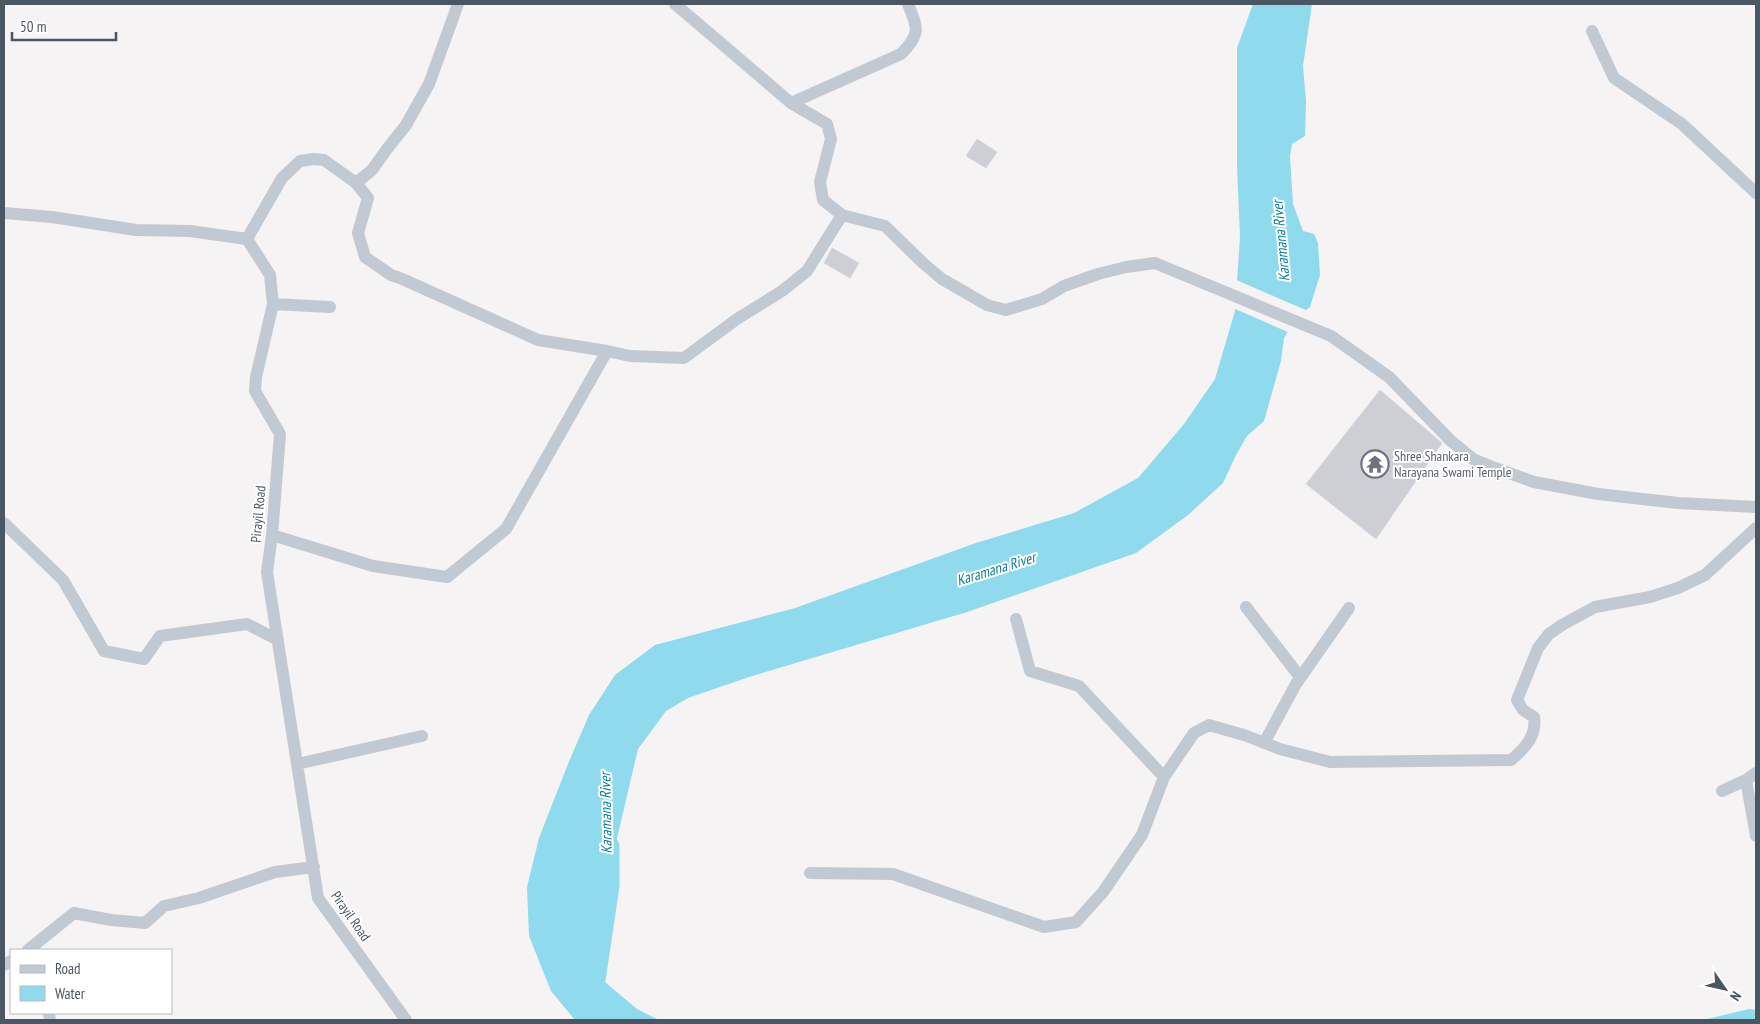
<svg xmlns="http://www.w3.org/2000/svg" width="1760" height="1024" font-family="'PT Sans Narrow',sans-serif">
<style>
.water{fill:#90daee}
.pier{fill:#f5f3f3}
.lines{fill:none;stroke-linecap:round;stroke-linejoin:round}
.river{stroke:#90daee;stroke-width:25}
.building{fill:#cdcfd5;stroke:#d7d9de}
.minor{stroke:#c1cad2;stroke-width:12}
.labels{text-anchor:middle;stroke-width:4;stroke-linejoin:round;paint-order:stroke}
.worship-label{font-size:14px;fill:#5b616d;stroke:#fff;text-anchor:start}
.street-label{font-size:14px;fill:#4a5661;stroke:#fff}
.water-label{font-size:15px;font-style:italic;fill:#0c7c9b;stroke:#fff}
</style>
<rect width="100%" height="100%" fill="#f5f3f3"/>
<path class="water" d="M 1253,4 L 1312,4 L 1303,66 L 1306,101 L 1305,136 L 1292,144 L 1290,156 L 1293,204 L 1303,231 L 1314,234 L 1318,243 L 1320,275 L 1310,307 L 1297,317 L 1284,338 L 1281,361 L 1264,421 L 1247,436 L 1236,455 L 1223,483 L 1188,515 L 1136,553 L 967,612 L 749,677 L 688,698 L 666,711 L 638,749 L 590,953 L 605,982 L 637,1009 L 659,1020 L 575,1020 L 551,991 L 529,936 L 527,887 L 539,838 L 568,764 L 589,715 L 615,675 L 655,645 L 795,608 L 976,543 L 1074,513 L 1138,478 L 1184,424 L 1215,379 L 1235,311 L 1240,237 L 1237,167 L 1237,48 Z
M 1749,1009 L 1756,1010 L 1756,1020 L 1703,1020 Z"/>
<path class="pier" d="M 1234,279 L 1287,302 L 1308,311 L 1299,319 L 1290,333 L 1233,308 Z"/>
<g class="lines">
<path class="river" d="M 587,1020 L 607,886 L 607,847"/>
</g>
<path class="building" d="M 977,139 L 997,152 L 986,168 L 966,156 Z
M 832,248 L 859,263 L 850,278 L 824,263 Z
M 1380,390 L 1442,443 L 1376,539 L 1306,484 Z"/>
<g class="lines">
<path class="minor" d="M 1592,31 L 1614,78 L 1682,124 L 1756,193
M 791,103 L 901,54 C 921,34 918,28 908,4
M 356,183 L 368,198 L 358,233 L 365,257 L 391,275 L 400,278 L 538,340 L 607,351 L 630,356 L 684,358 L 737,319 L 782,291 L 807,271 L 842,215 L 823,200 L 820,182 L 831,139 L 827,124 L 791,103 L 675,4
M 4,213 L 52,217 L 136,230 L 190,231 L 247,239 L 270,275 L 273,304 L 256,377 L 255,391 L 280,434 L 272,535 L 267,572 L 318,898 L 406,1020
M 842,215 L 885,226 L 924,264 L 942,279 L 987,305 L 1006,310 L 1042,299 L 1064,286 L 1098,274 L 1126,267 L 1155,263 L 1331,336 L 1389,377 L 1451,441 L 1473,459 L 1495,468 L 1534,482 L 1598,494 L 1678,503 L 1756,507
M 247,239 L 282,178 L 300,161 L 314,159 L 324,160 L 356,183 L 372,170 L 387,149 L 406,125 L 429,84 L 458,4
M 273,304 L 330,307
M 4,523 L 63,580 L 104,651 L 144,659 L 160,636 L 247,624 L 278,640
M 272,535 L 373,566 L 447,577 L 506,529 L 607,351
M 1246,607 L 1300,677
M 1016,619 L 1030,671 L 1079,686 L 1164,777 L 1194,733 L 1209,725 L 1244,735 L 1280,749 L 1330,762 L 1511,760 C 1525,748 1537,736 1534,717 L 1523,710 L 1517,700 L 1538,648 L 1549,634 L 1562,625 L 1595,607 L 1650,597 L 1678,588 L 1705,575 L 1756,528
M 1264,743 L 1296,684 L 1349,608
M 297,764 L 422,736
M 1746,780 L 1756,836
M 1722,791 L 1746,780 L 1756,773
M 810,873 L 893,874 L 1044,927 L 1076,922 L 1103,892 L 1142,835 L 1164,777
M 28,950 L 74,913 L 111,920 L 145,923 L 164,906 L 199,898 L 275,872 L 314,867
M 4,965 L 11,961
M 49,1013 L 50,1020"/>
</g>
<defs>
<g id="temple-ring" transform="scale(1.4375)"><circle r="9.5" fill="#fff" stroke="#6b7280" stroke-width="1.5"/><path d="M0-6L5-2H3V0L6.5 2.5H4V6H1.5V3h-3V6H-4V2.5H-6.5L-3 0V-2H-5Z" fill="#6b7280"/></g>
</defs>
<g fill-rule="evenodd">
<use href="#temple-ring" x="1375" y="464"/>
</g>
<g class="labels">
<g class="worship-label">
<text x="1394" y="461">Shree Shankara<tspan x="1394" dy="16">Narayana Swami Temple</tspan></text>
</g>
<g class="street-label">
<text transform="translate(258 514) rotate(-85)" y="5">Pirayil Road</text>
<text transform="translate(351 916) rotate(55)" y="5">Pirayil Road</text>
</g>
<g class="water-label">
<text transform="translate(1281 241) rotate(-95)" y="5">Karamana River</text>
<text transform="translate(996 569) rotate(-17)" y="5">Karamana River</text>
<text transform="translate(606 813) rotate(-91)" y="5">Karamana River</text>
</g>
</g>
<rect width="1760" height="1024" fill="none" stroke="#4a5661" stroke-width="10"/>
<rect x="10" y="949" width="162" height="65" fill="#ffffff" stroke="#b7bbc0"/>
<rect x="20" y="965" width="25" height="8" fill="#c1cad2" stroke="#b7bbc0"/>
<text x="55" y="974" font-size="15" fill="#4a5661">Road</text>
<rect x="20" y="986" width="25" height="15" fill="#90daee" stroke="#b7bbc0"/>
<text x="55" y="999" font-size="15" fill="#4a5661">Water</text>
<g transform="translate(1725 989) rotate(124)" stroke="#ffffff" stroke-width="4" paint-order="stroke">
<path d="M0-4L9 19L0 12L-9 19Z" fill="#4a5661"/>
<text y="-8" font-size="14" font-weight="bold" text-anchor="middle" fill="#4a5661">N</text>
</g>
<path d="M12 32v8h104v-8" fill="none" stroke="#4a5661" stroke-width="2.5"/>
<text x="20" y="32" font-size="15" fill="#4a5661" stroke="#ffffff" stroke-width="4" paint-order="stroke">50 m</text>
</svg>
